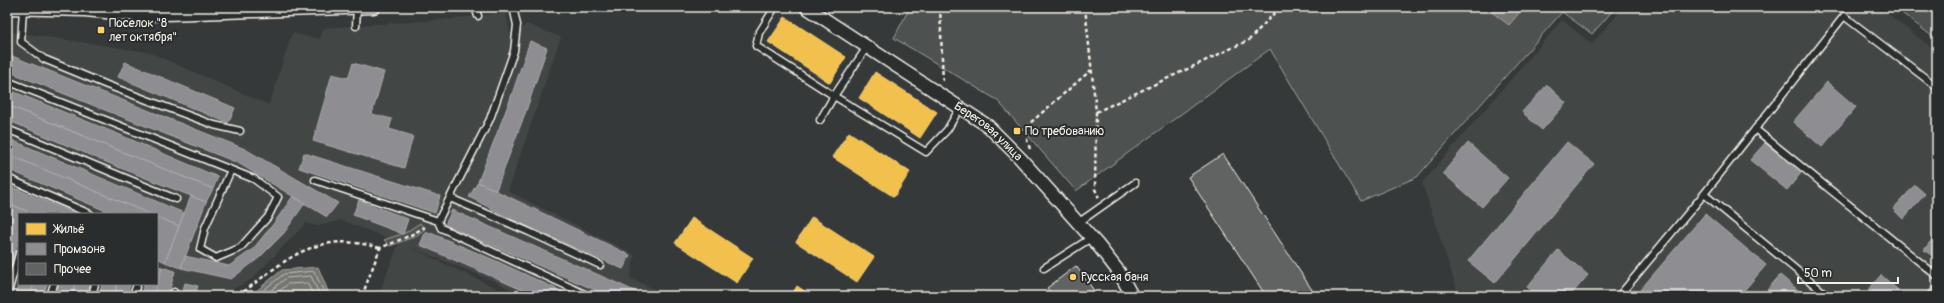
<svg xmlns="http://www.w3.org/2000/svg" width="1944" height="303" font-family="Pangolin,sans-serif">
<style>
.built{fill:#434645;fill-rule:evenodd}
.green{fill:#4e514f;stroke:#a1a19c}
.water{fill:#757572;stroke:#a8a7a1}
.homes{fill:#f2c14e;stroke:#f3cf7c}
.industry{fill:#8d8d92;stroke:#acabac}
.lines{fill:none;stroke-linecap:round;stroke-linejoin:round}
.shore{stroke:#c1bfb9;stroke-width:1}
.building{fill:#616362;stroke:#f4f1e8}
.lane-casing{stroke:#f4f1e8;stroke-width:9}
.street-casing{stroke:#f4f1e8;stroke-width:15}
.path{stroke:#f4f1e8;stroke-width:2.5;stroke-dasharray:4 3;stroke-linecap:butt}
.lane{stroke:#2a2d2e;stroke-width:6}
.street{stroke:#2a2d2e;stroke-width:12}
.poi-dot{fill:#ffd166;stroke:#2a2d2e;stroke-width:1.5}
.labels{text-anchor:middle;stroke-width:4;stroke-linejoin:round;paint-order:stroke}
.poi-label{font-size:12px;fill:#f4f1e8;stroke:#2a2d2e;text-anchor:start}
.street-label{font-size:12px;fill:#f4f1e8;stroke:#2a2d2e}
</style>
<rect width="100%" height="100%" fill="#363939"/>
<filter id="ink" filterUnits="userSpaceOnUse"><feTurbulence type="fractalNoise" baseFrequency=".025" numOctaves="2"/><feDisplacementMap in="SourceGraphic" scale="8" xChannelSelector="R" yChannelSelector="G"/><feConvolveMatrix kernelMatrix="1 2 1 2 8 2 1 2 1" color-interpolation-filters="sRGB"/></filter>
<g filter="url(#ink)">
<path class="built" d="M 1624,7 L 1879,7 L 1937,52 L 1937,296 L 1459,296 L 1422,183 L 1562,20 L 1592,44 Z
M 506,13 L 511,41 L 526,24 L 561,37 L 508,191 L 635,255 L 630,278 L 669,296 L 524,296 L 492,280 L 409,247 L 513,296 L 378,296 L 399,243 L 341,220 L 318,226 L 306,223 L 252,279 L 220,296 L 7,296 L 7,31 L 148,52 L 269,105 L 292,33 L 320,39 L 324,28 L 450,19 ZM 19,214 L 157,214 L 157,284 L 19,284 Z"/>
<path class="green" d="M 910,7 L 1616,7 L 1592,34 L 1562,12 L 1417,177 L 1361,201 L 1270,49 L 1076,191 L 997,100 L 894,38 Z
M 1894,7 L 1937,7 L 1937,40 Z
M 420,223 L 425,229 L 416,236 L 390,246 L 384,240 L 405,233 Z"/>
<path class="water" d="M 1485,7 L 1524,7 L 1509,25 Z
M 318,267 L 330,296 L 250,296 L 282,270 Z"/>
<path class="homes" d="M 785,17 L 846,57 L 830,83 L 768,42 Z
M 875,72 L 937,112 L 920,138 L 859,98 Z
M 849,132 L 910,172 L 894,197 L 832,157 Z
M 812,217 L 874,257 L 857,282 L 796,242 Z
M 692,218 L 753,258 L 737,283 L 675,243 Z
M 797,286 L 812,296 L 791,296 Z"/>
<path class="industry" d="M 530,41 L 547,48 L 526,111 L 496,190 L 478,182 L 510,100 Z
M 7,54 L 245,149 L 338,203 L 327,217 L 238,163 L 7,71 Z
M 125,62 L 235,108 L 228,123 L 118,77 Z
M 353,63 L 384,72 L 372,114 L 392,119 L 389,129 L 413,136 L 404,168 L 313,141 L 332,74 L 348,78 Z
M 1827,82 L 1856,107 L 1822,147 L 1793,122 Z
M 1547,85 L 1566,103 L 1542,130 L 1522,112 Z
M 7,89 L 118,134 L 218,177 L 213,189 L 7,105 Z
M 7,105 L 62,127 L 213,189 L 206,202 L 118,167 L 7,120 Z
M 7,138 L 184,213 L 179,226 L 157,217 L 157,214 L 150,214 L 7,154 Z
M 1567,142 L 1594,164 L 1495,283 L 1468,261 Z
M 1468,143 L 1508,178 L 1482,207 L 1443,173 Z
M 1765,143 L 1801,173 L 1787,190 L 1750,160 Z
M 304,153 L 440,196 L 435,213 L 299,168 Z
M 7,154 L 150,214 L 113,214 L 7,169 Z
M 478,182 L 630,255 L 623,269 L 513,220 L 469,197 Z
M 7,185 L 77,214 L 34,214 L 7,203 Z
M 1915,185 L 1925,194 L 1903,219 L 1893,209 Z
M 191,196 L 206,202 L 181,268 L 165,262 Z
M 293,196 L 305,203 L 284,233 L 259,258 L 231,279 L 181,268 L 185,256 L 229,266 L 253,249 L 274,223 Z
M 359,200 L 408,219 L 403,234 L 353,215 Z
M 13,205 L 27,211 L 27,214 L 19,214 L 19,239 L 7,279 L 7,225 Z
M 452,210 L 617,283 L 645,296 L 609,296 L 445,225 Z
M 1705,214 L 1766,265 L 1741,294 L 1744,296 L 1635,296 Z
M 157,217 L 179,226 L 165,262 L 157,258 L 157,239 L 159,234 L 157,233 Z
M 426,231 L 494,260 L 572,296 L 536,296 L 420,245 Z
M 1937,233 L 1937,259 L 1924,250 Z
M 1558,250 L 1588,275 L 1570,296 L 1538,296 L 1527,287 Z
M 157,266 L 162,267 L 154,296 L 141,296 L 144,284 L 157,284 Z
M 162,267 L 175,271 L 168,296 L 154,296 Z
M 1780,275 L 1805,296 L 1762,296 Z
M 1881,275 L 1905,296 L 1875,296 L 1868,290 Z
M 19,282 L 19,284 L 34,284 L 30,296 L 15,296 Z
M 185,283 L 198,286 L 195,296 L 181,296 Z
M 34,284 L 47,284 L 43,296 L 30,296 Z
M 59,284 L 75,284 L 72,296 L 56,296 Z
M 75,284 L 90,284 L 87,296 L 72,296 Z
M 102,284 L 117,284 L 114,296 L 99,296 Z
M 117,284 L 130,284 L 127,296 L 114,296 Z
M 1933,286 L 1937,289 L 1937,296 L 1925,296 Z"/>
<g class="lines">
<path class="shore" d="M 256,296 L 284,274 L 314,271 L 326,296
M 264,296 L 286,278 L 311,276 L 320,296
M 273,296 L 288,284 L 307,283 L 314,296"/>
</g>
<path class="building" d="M 1223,154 L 1316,296 L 1266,296 L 1188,177 Z
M 1076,266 L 1098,296 L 1053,296 L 1047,288 Z"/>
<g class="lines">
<g class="lane-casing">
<path id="lane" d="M 475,7 L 478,16
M 775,7 L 759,33 L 756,46 L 834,96 L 820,120
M 23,9 L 21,42 L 44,59 L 107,85 L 214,125 L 240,131
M 356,26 L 357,8
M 867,47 L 834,96 L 926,152 L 947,130 L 960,108
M 7,81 L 254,179 L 278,197 L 268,217 L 240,248 L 216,258 L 200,249 L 205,228 L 231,170
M 7,129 L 176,199
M 1755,129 L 1937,276
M 7,178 L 90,214
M 315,180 L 438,221 L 490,119 L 514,51 L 517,25 L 513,7
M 1704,194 L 1844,16 L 1937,87
M 450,198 L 527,231 L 600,265
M 438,221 L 441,228 L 589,296
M 1078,223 L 1135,183
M 1044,268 L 1091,238
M 7,296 L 19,254
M 50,296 L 54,284
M 92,296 L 95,284
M 133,296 L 137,284
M 173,296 L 174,292
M 1619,296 L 1704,194 L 1828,296"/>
</g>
<g class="street-casing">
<g id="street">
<path id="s1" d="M 806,7 L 988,126 L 1020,158 L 1097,244 L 1119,272 L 1132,296"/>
<path d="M 7,8 L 85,10 L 136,15 L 374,7"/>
</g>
</g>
<path class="path" d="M 940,7 L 943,83
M 1085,7 L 1096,112 L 1095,189 L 1099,198
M 1096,112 L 1249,40 L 1280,7
M 1030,149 L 1027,140 L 1029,124 L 1091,70
M 238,296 C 286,260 315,229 380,248
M 362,296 L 380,248 L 409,236 L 425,227"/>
<use href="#lane" class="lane"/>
<use href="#street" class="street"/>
</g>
</g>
<g class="poi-dot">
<rect x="97" y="26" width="8" height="8" rx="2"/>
<rect x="1013" y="127" width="8" height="8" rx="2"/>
<circle cx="1073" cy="277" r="4"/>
</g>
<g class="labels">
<g class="poi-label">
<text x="109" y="27">Поселок "8<tspan x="109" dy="14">лет октября"</tspan></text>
<text x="1025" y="135">По требованию</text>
<text x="1081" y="281">Русская баня</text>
</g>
<g class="street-label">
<text dy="4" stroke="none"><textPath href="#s1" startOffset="221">Береговая улица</textPath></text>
</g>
</g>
<rect width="1944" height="303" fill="none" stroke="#2a2d2e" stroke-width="24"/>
<rect x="12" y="12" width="1920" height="279" fill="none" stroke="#f4f1e8" stroke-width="1.5" filter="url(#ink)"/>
<rect x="18" y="213" width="140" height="72" fill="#2a2d2e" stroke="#7b7b78"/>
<rect x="26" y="223" width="20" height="12" fill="#f2c14e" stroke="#7b7b78"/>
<text x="54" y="233" font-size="12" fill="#f4f1e8">Жильё</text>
<rect x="26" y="243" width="20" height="12" fill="#8d8d92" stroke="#7b7b78"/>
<text x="54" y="253" font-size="12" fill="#f4f1e8">Промзона</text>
<rect x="26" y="263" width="20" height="12" fill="#616362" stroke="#7b7b78"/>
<text x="54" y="273" font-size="12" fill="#f4f1e8">Прочее</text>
<path d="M1798 277v6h100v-6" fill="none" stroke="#f4f1e8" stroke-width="2"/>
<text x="1804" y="277" font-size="12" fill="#f4f1e8" stroke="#2a2d2e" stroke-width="3" paint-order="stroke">50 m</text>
</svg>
